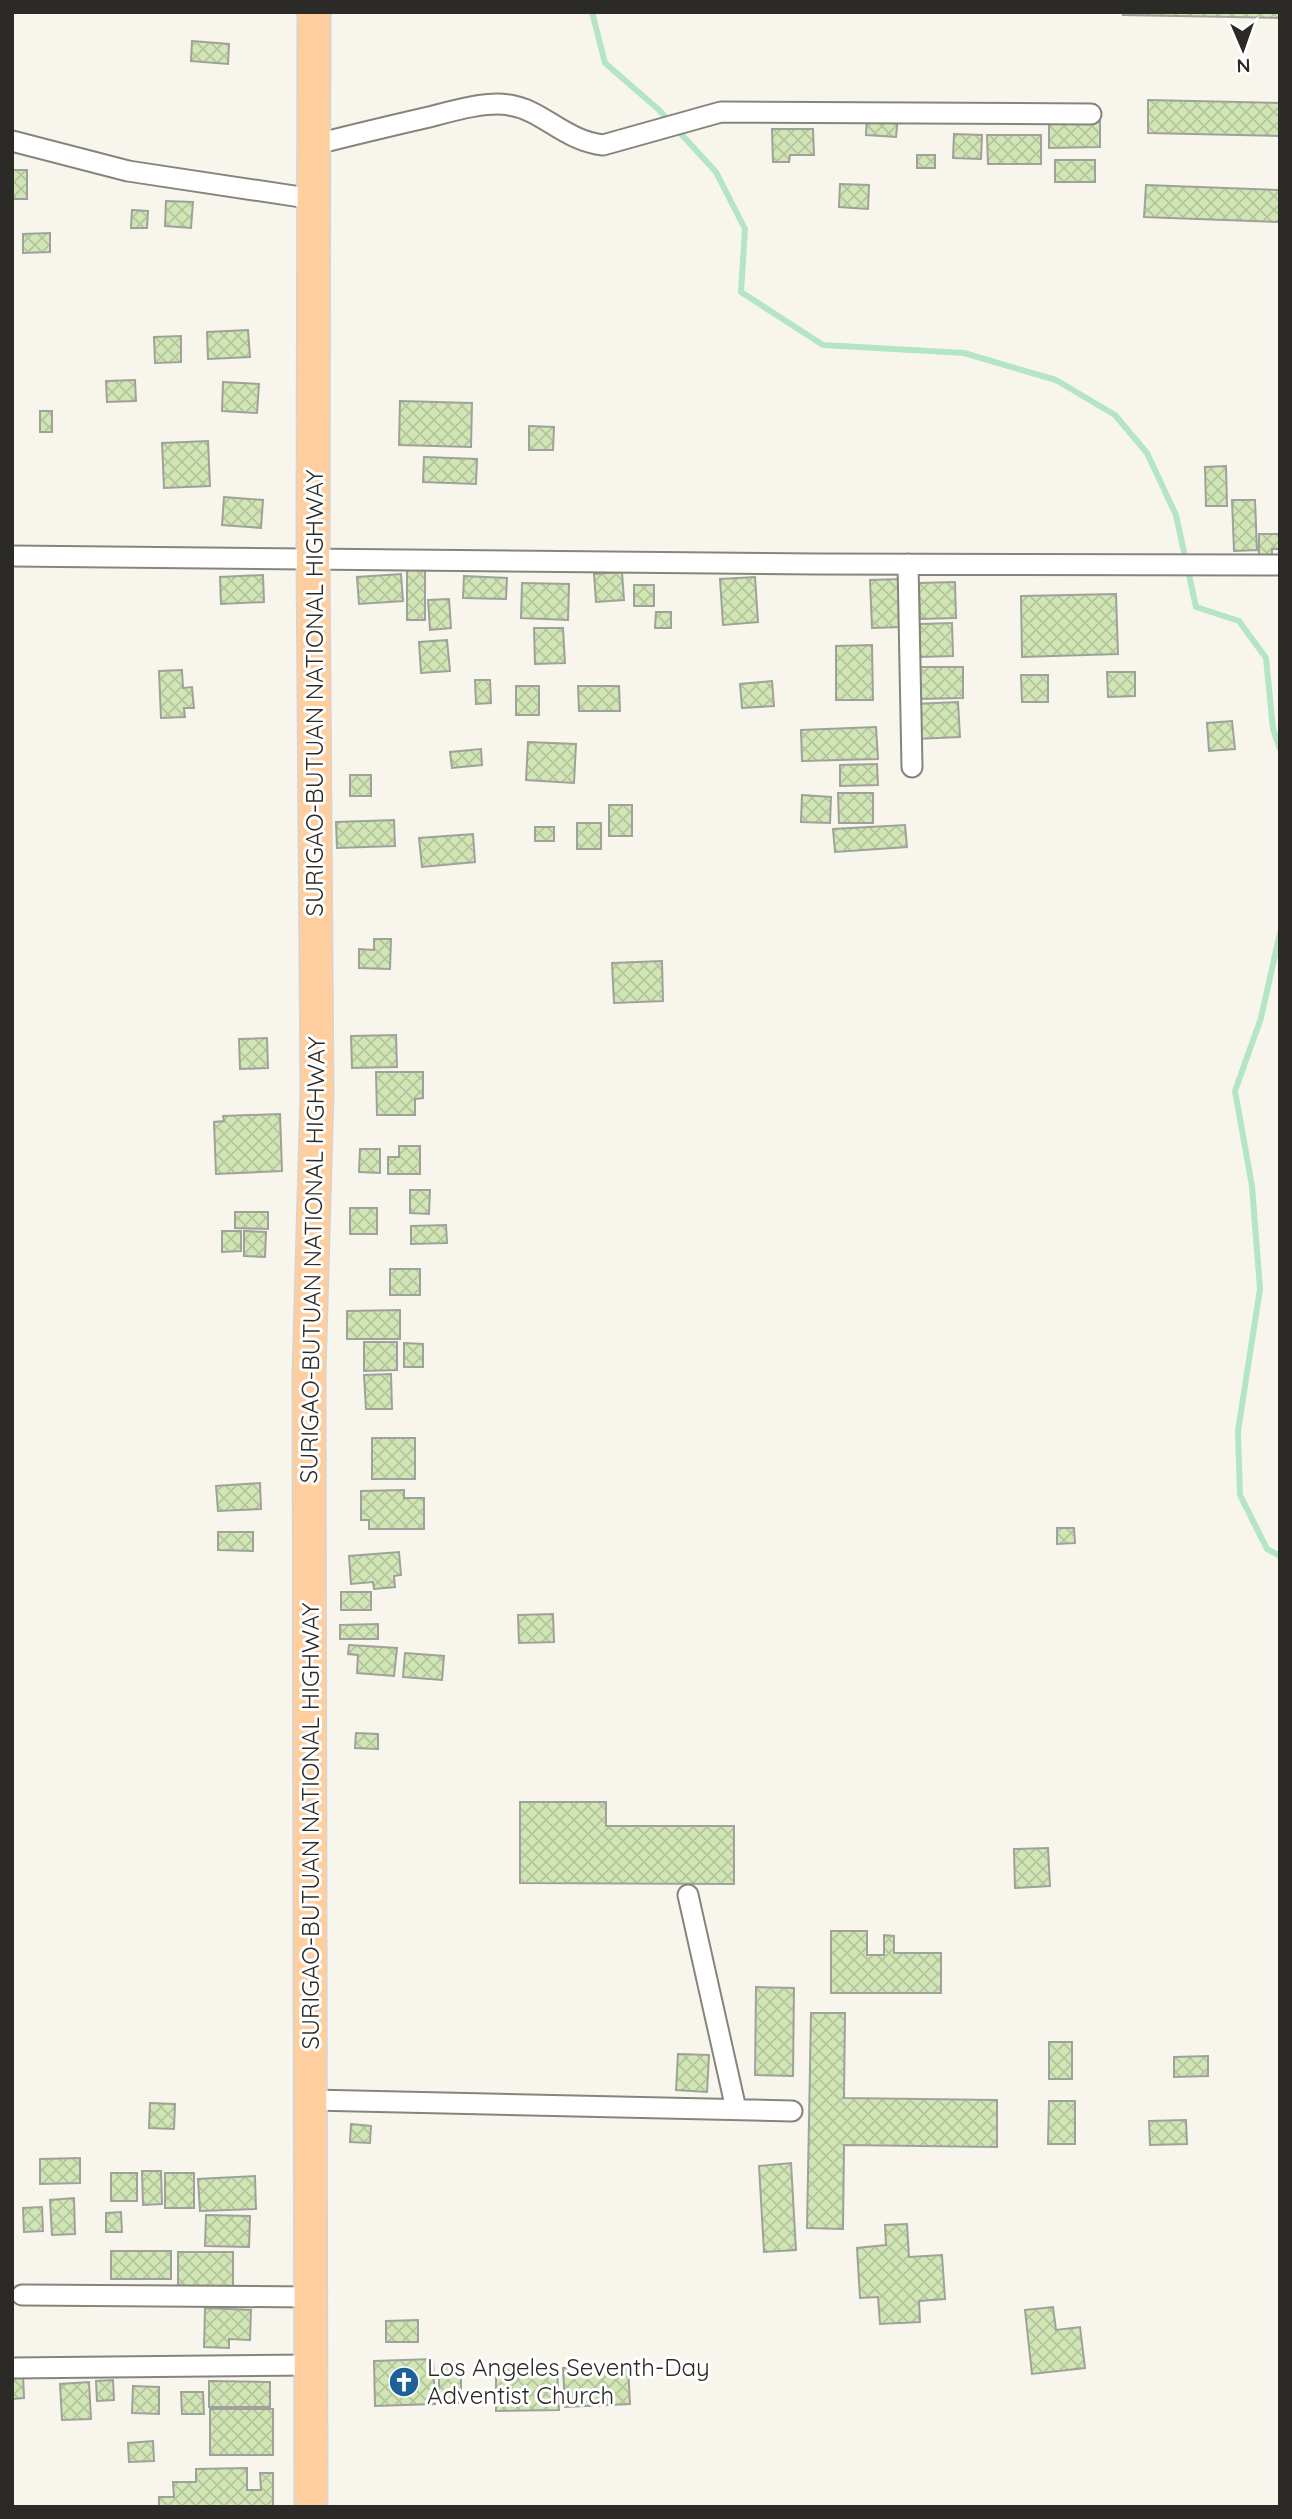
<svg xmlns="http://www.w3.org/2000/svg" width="1292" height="2519" font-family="Quicksand,sans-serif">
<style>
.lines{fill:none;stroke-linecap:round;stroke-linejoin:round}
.stream{stroke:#b4e5c5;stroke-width:6}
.building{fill:url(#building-cross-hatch);stroke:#9ea29a;stroke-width:2}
.minor-casing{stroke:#86847b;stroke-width:23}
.trunk-casing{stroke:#d5d4d4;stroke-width:35}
.minor{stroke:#fff;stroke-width:19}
.trunk{stroke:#fece9e;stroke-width:32}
.labels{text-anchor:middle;stroke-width:6;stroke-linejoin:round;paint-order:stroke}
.street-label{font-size:24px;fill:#2b2a26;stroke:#fff}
.poi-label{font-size:24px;fill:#2b2a26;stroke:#fff;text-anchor:start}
</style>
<defs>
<pattern id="building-cross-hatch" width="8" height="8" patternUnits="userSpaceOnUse" patternTransform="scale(1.75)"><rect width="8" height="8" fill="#d1e5b5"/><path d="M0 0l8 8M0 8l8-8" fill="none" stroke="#b4c59c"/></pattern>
</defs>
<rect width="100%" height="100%" fill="#f8f6ec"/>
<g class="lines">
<path class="stream" d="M 592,12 L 605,63 L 658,109 L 716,172 L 745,229 L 741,292 L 823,345 L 964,353 L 1056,380 L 1115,415 L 1147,453 L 1176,515 L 1196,607 L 1239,621 L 1266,658 L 1273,729 L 1280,749
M 1280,933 L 1261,1018 L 1235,1091 L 1252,1186 L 1260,1289 L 1238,1431 L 1240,1495 L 1267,1549 L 1280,1556"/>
</g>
<path class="building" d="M 1124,12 L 1280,12 L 1280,18 L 1123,15 Z
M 192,41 L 229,44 L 228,64 L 191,61 Z
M 1148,100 L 1280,103 L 1280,136 L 1148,133 Z
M 867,114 L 898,117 L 896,137 L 866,135 Z
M 1100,116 L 1100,147 L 1049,148 L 1049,118 Z
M 772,129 L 813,129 L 814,155 L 790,155 L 789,162 L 773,162 Z
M 954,134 L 982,135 L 981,159 L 953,158 Z
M 987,135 L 1041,135 L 1041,164 L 988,164 Z
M 917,155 L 935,155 L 935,168 L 917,168 Z
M 1055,160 L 1095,160 L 1095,182 L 1055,182 Z
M 12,170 L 27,170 L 27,199 L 12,199 Z
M 840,184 L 869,185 L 868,209 L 839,207 Z
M 1146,185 L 1280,190 L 1280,222 L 1144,217 Z
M 166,201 L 193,202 L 191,228 L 165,226 Z
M 132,210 L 148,211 L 147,228 L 131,228 Z
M 50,233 L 50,252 L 23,253 L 23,234 Z
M 248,330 L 250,357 L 208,359 L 207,332 Z
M 181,336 L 181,362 L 155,363 L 154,337 Z
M 135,380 L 136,401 L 107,402 L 106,381 Z
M 223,382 L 259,384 L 257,413 L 222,411 Z
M 400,401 L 472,403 L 471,447 L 399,445 Z
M 40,411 L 52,411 L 52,432 L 40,432 Z
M 529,426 L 554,427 L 553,450 L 529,450 Z
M 208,441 L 210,486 L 164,488 L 162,443 Z
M 424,457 L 477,459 L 476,484 L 423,482 Z
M 1226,466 L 1227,506 L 1206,506 L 1205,467 Z
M 224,497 L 263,500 L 261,528 L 222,525 Z
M 1232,500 L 1255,500 L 1257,550 L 1234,551 Z
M 1259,534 L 1280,534 L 1280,549 L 1272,549 L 1272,563 L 1259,563 Z
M 407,567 L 425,567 L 425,620 L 407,620 Z
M 622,572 L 624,600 L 596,602 L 594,574 Z
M 401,574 L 403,601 L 359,604 L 357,577 Z
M 263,575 L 264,602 L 221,604 L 220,577 Z
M 464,576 L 507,578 L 506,599 L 463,598 Z
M 755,577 L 758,622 L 723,625 L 720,579 Z
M 902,579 L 903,627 L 872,628 L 870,580 Z
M 955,582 L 956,618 L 920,619 L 919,583 Z
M 522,583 L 569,584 L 568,620 L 521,618 Z
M 634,585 L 654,585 L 654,606 L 634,606 Z
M 1116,594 L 1118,654 L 1022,657 L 1021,596 Z
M 449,599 L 451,628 L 430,630 L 428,600 Z
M 656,612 L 671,612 L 671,628 L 655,628 Z
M 952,623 L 953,656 L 920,657 L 920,624 Z
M 534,628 L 563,628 L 565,663 L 535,664 Z
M 447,640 L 450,671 L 421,673 L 419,642 Z
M 872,645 L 873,700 L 836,700 L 836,646 Z
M 915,667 L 963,667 L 963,698 L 916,699 Z
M 182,670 L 183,688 L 192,687 L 194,708 L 184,708 L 185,717 L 161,718 L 159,671 Z
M 1107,672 L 1135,672 L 1135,696 L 1108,697 Z
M 1021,675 L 1048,675 L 1048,702 L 1022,702 Z
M 475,680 L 490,680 L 491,703 L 476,704 Z
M 772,681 L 774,706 L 742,708 L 740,684 Z
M 516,686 L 539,686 L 539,715 L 516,715 Z
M 578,686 L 619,686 L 620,711 L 579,711 Z
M 958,702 L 960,737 L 916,739 L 914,704 Z
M 1232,721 L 1235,749 L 1209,751 L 1207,723 Z
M 876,727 L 878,759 L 802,761 L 801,730 Z
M 528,742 L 576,744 L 574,783 L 526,780 Z
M 481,749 L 482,765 L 452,768 L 450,752 Z
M 877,764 L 878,785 L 840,786 L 840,765 Z
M 350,775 L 371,775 L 371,796 L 350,796 Z
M 838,793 L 873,793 L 873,823 L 839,823 Z
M 802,795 L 831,797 L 830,823 L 801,822 Z
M 609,805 L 632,805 L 632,836 L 609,836 Z
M 394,820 L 395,846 L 337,848 L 336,822 Z
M 577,823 L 601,823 L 601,849 L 577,849 Z
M 905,825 L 907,847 L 835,852 L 833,829 Z
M 535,827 L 554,827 L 554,841 L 535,841 Z
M 473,834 L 475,862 L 422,867 L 419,838 Z
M 374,939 L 391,939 L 390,969 L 359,968 L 359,949 L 374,950 Z
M 662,961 L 663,1001 L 614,1003 L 612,963 Z
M 396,1035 L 397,1067 L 352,1068 L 351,1036 Z
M 267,1038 L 268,1068 L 240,1069 L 239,1039 Z
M 376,1072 L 423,1072 L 423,1098 L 415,1099 L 415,1115 L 377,1115 Z
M 280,1114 L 282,1171 L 216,1174 L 214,1122 L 224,1121 L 223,1116 Z
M 399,1146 L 420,1146 L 420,1174 L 388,1174 L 388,1157 L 399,1157 Z
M 360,1149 L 380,1149 L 380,1173 L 359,1172 Z
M 410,1190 L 430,1190 L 429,1214 L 410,1213 Z
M 350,1208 L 377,1208 L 377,1234 L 350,1234 Z
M 235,1212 L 268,1212 L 268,1229 L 235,1228 Z
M 446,1225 L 447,1243 L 411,1244 L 411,1226 Z
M 222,1231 L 241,1231 L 241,1251 L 222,1252 Z
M 244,1231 L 266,1232 L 265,1257 L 244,1256 Z
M 390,1269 L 420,1269 L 420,1295 L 390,1295 Z
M 400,1310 L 400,1339 L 347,1339 L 347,1311 Z
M 364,1342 L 397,1342 L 397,1370 L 364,1371 Z
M 404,1343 L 423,1344 L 423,1367 L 404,1367 Z
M 391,1374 L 392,1409 L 366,1409 L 364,1375 Z
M 372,1438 L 415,1438 L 415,1479 L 372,1479 Z
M 260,1483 L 261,1509 L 218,1511 L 216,1486 Z
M 404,1490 L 404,1498 L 424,1498 L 424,1529 L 369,1529 L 369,1520 L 361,1520 L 361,1491 Z
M 1057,1528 L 1074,1528 L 1075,1543 L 1057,1544 Z
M 218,1532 L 253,1532 L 253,1551 L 218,1550 Z
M 399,1552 L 401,1575 L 394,1576 L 395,1587 L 374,1589 L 373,1582 L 351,1584 L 349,1556 Z
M 341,1592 L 371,1592 L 371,1610 L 341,1610 Z
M 553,1614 L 554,1642 L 519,1643 L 518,1615 Z
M 378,1624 L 378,1639 L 340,1639 L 340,1625 Z
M 349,1645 L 397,1648 L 394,1676 L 357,1673 L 358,1655 L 348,1654 Z
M 405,1653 L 444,1656 L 442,1680 L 403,1677 Z
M 356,1733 L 378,1734 L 378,1749 L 355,1748 Z
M 520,1802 L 606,1802 L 606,1826 L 734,1826 L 734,1884 L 520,1883 Z
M 1048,1848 L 1050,1886 L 1015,1888 L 1014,1849 Z
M 831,1931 L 867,1931 L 867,1955 L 884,1955 L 884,1935 L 894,1936 L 894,1953 L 941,1953 L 941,1993 L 831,1993 Z
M 756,1987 L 794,1988 L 793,2076 L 755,2075 Z
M 811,2013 L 845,2013 L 844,2098 L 997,2100 L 997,2147 L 844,2145 L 843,2229 L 807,2228 Z
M 1049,2042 L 1072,2042 L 1072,2079 L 1049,2079 Z
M 678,2054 L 709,2055 L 707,2092 L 676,2090 Z
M 1208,2056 L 1208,2076 L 1174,2077 L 1174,2057 Z
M 1049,2101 L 1075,2101 L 1075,2144 L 1048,2144 Z
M 150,2103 L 175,2104 L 174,2129 L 149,2128 Z
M 1186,2120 L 1187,2144 L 1150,2145 L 1149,2121 Z
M 351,2124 L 371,2126 L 370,2143 L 350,2142 Z
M 80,2158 L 80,2183 L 40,2184 L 40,2159 Z
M 791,2163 L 796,2250 L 764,2252 L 759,2166 Z
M 142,2171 L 161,2171 L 162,2204 L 143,2205 Z
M 111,2173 L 137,2173 L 137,2201 L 111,2201 Z
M 165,2173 L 194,2173 L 194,2208 L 165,2208 Z
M 255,2176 L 256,2209 L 200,2211 L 198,2179 Z
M 74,2198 L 75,2234 L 52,2235 L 50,2200 Z
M 42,2207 L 43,2231 L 24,2232 L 23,2208 Z
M 121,2212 L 122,2232 L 106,2232 L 106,2213 Z
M 206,2215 L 250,2216 L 249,2247 L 205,2246 Z
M 907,2224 L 909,2257 L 942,2255 L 945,2299 L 919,2301 L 920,2322 L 880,2324 L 878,2297 L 860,2298 L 857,2248 L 886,2245 L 885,2225 Z
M 111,2251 L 171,2251 L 171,2279 L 111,2279 Z
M 178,2252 L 233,2252 L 233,2288 L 178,2287 Z
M 1053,2307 L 1056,2330 L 1080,2327 L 1085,2368 L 1032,2374 L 1025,2310 Z
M 205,2308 L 251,2310 L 250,2340 L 229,2339 L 229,2348 L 204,2347 Z
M 418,2320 L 418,2342 L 386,2342 L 386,2321 Z
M 433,2359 L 435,2404 L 375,2406 L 374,2361 Z
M 628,2365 L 630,2404 L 565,2407 L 563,2368 Z
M 496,2366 L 557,2367 L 559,2410 L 496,2411 Z
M 439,2367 L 461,2367 L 461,2403 L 439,2403 Z
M 23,2373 L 24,2398 L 12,2399 L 12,2374 Z
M 113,2380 L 114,2400 L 97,2401 L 96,2381 Z
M 209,2381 L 270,2382 L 270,2407 L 209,2407 Z
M 89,2382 L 91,2419 L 62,2420 L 60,2384 Z
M 133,2386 L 159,2387 L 159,2414 L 132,2413 Z
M 181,2392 L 203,2392 L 204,2414 L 182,2414 Z
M 210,2409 L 273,2409 L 273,2455 L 210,2455 Z
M 153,2441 L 154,2461 L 129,2462 L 128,2443 Z
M 247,2468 L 247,2490 L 261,2490 L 260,2473 L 273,2473 L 273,2506 L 159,2507 L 159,2497 L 174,2497 L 173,2482 L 196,2482 L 196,2469 Z"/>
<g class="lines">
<g class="minor-casing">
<path id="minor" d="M 12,141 L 128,171 L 314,199
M 313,145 C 352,135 390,126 429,117 C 452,111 486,101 509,105 C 543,110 563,140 603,145 L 721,112 L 1091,114
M 12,556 L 817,564 L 1280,565
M 908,564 L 912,767
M 688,1895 L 736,2109
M 312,2100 L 792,2111
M 22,2295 L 310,2297
M 12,2368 L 312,2365"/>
</g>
<g class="trunk-casing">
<path id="trunk" d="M 311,2507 L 309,1374 L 317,1093 L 313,558 L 314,12"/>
</g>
<use href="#minor" class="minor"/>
<use href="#trunk" class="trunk"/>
</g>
<defs>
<g id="church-disc" transform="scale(1.575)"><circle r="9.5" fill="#1d6196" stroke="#fff"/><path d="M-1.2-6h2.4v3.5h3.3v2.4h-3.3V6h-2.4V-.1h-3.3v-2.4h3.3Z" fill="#fff"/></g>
</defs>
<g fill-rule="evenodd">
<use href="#church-disc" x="404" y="2382"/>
</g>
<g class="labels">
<g class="street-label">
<text transform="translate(315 693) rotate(-90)" y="8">SURIGAO-BUTUAN NATIONAL HIGHWAY</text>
<text transform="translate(313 1260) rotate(-89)" y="8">SURIGAO-BUTUAN NATIONAL HIGHWAY</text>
<text transform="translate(311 1826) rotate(-90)" y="8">SURIGAO-BUTUAN NATIONAL HIGHWAY</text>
</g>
<g class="poi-label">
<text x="427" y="2376">Los Angeles Seventh-Day<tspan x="427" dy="28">Adventist Church</tspan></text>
</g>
</g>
<rect width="1292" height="2519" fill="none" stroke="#2b2a26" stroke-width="28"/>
<g transform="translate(1243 49) rotate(178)" stroke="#ffffff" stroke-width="5" paint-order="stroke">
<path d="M0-5L12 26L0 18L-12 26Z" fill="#2b2a26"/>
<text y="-10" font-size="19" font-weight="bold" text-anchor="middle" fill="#2b2a26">N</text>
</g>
</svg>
